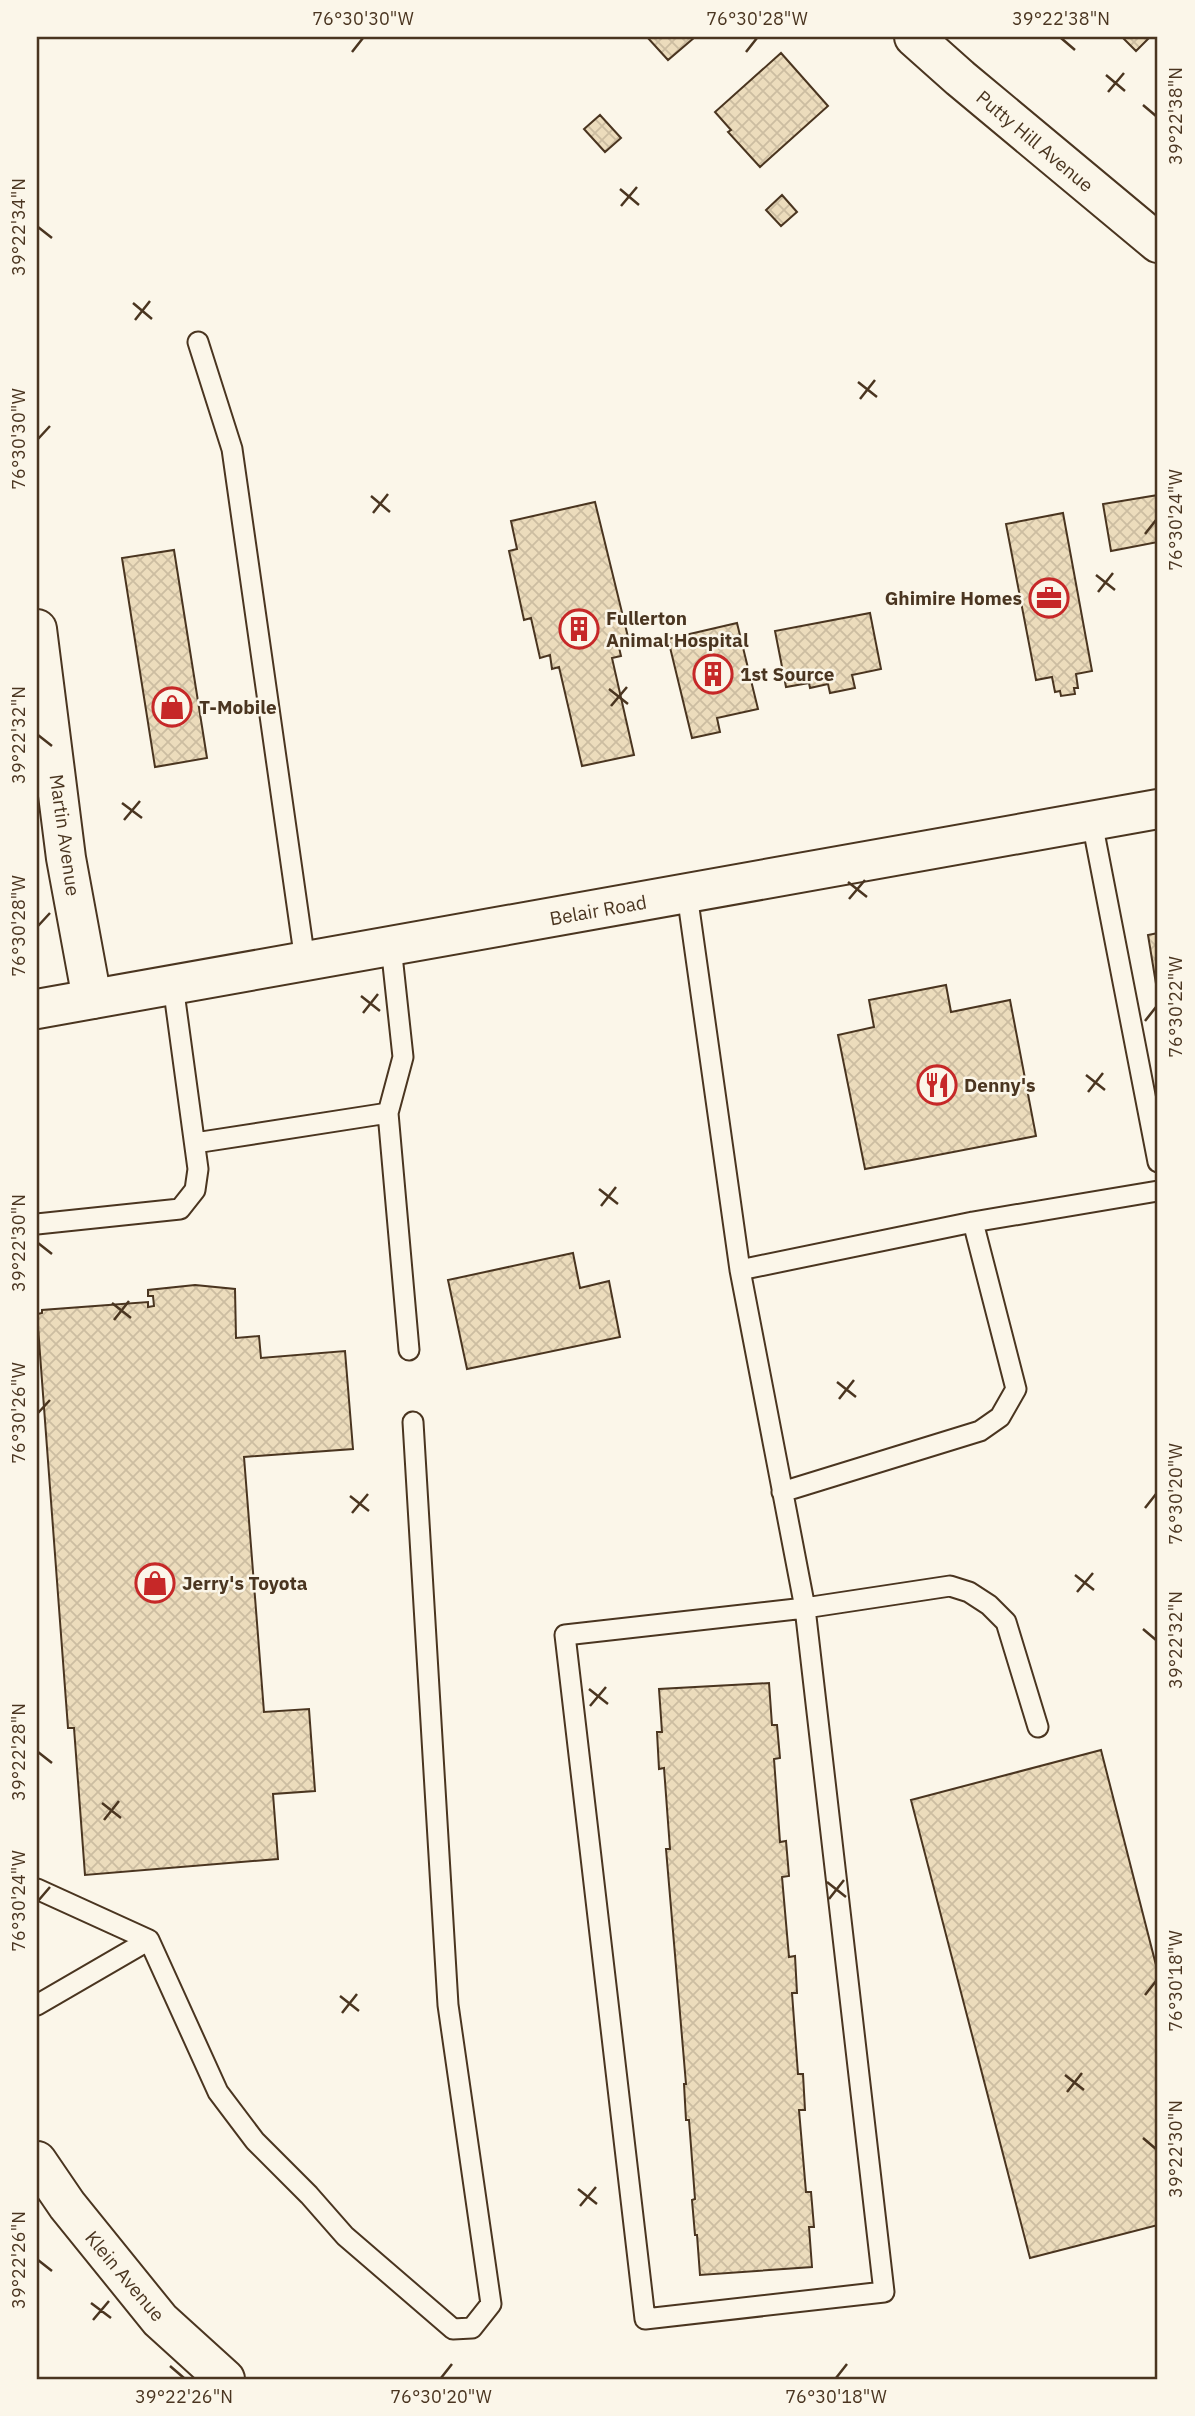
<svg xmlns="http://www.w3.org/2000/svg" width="1195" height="2416" font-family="'IBM Plex Sans',sans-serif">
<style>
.building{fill:url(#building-cross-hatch);stroke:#4a3520;stroke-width:2}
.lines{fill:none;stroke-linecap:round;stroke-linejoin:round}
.lane-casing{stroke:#4a3520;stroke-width:23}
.street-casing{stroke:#4a3520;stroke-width:42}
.highway-casing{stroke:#4a3520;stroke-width:42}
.lane{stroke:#fbf6e9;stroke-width:19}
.street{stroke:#fbf6e9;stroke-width:38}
.highway{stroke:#fbf6e9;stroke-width:38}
.ticks{fill:none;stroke:#4a3520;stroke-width:2.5}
.labels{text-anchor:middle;stroke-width:5;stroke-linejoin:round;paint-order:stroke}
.street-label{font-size:19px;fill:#4a3520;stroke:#fbf6e9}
.poi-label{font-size:19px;font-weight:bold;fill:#4a3520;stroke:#fbf6e9;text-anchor:start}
.neatline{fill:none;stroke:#4a3520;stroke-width:2.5}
.ticks-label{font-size:18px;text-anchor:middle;fill:#4a3520}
</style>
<defs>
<pattern id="building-cross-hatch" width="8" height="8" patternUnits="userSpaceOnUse" patternTransform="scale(1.75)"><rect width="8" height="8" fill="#ecdcbc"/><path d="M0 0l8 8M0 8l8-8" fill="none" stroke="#ccbda1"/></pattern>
</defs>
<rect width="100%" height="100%" fill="#fbf6e9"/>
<path class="building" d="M 647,37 L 695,37 L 668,60 Z
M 1122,37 L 1150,37 L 1136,51 Z
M 781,53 L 828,106 L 760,167 L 728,132 L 731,130 L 715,112 Z
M 600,115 L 621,138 L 605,152 L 584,129 Z
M 782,195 L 797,212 L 781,226 L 766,210 Z
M 1158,495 L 1158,542 L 1111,551 L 1103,504 Z
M 595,502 L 628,637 L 617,639 L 621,656 L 612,658 L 634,755 L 582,766 L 559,667 L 552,669 L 550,655 L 540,658 L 531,618 L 524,620 L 509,551 L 517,549 L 511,521 Z
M 1063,513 L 1092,671 L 1076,674 L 1078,688 L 1074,688 L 1075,694 L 1061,696 L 1060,691 L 1055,692 L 1052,677 L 1036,680 L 1006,524 Z
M 174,550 L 207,758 L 155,767 L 122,558 Z
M 870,613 L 881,669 L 852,675 L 855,688 L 830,693 L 828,684 L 810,688 L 809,683 L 786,687 L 775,631 Z
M 737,623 L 758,709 L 717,718 L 720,732 L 692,738 L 668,639 Z
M 1158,933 L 1158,996 L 1148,935 Z
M 946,985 L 951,1012 L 1010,1000 L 1036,1136 L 865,1169 L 838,1035 L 874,1027 L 869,1000 Z
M 573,1253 L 580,1288 L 609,1281 L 620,1337 L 467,1369 L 448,1280 Z
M 195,1285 L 235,1289 L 236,1338 L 259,1336 L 261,1358 L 345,1351 L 353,1449 L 244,1457 L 264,1712 L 309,1709 L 315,1791 L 273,1794 L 278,1859 L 85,1875 L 74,1728 L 68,1728 L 37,1314 L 42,1313 L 42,1310 L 148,1302 L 148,1307 L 154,1306 L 153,1296 L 148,1296 L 148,1290 Z
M 769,1683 L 772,1725 L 777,1725 L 780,1758 L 774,1759 L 780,1842 L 786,1841 L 789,1876 L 782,1877 L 789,1957 L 795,1956 L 797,1993 L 792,1993 L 798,2074 L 803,2074 L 805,2110 L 799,2110 L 806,2192 L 811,2192 L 814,2227 L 809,2227 L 812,2267 L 700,2275 L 697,2235 L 695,2235 L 692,2200 L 695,2199 L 689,2120 L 686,2120 L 684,2084 L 686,2084 L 666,1849 L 670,1849 L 664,1768 L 659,1769 L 657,1732 L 662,1732 L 659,1689 Z
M 1101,1750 L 1158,1973 L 1158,2225 L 1030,2258 L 911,1800 Z"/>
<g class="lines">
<g class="lane-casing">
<path id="lane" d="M 198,342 L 232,449 L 305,961
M 1092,822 L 1158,1162
M 687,894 L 740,1270 L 805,1608 L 950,1586 L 969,1592 L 989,1605 L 1006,1622 L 1038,1727
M 391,946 L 403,1057 L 388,1113 L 409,1350
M 195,1143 L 388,1113
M 37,1224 L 180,1209 L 195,1190 L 198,1169 L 173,985
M 740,1270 L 973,1222 L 1158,1191
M 782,1492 L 980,1431 L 1000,1417 L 1016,1389 L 973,1222
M 805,1608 L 884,2292 L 645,2319 L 565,1635 Z
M 37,1889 L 149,1940 L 218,2092 L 255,2141 L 309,2195 L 345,2236 L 453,2329 L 472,2328 L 491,2304 L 448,2005 L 413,1422
M 37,2005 L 149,1940"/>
</g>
<g class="street-casing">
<path id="street" d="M 914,37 L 960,78 L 1158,243
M 37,629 L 66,858 L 92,999
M 37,2161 L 67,2205 L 160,2320 L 225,2379"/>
</g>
<g class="highway-casing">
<path id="highway" d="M 37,1009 L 1158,809"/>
</g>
<use href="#lane" class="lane"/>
<use href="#street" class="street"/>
<use href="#highway" class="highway"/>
</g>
<path class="ticks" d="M 1061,38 L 1075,50M 352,52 L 363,38M 746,52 L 757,38M 1106,75 L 1125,91M 1108,92 L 1124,73M 1143,105 L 1156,116M 620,189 L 639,205M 621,206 L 637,187M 38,227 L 52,238M 133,303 L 152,319M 135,320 L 150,301M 858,382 L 877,397M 860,399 L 875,380M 38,439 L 50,426M 371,496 L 390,512M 373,513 L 388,494M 1145,534 L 1156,520M 1096,575 L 1115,590M 1098,592 L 1113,573M 609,689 L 628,704M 611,706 L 627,687M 38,735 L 52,746M 122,803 L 142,818M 124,820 L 140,801M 848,882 L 867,897M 849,899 L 865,880M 38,926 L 50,913M 361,996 L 380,1011M 363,1013 L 378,994M 1145,1021 L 1156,1007M 1086,1075 L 1105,1090M 1088,1092 L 1103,1073M 599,1189 L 618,1204M 601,1206 L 616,1187M 38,1243 L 52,1254M 112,1303 L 131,1318M 114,1320 L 129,1301M 837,1382 L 856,1397M 839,1399 L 854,1380M 38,1413 L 50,1400M 350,1496 L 369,1511M 1145,1508 L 1156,1494M 352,1513 L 368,1494M 1075,1575 L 1094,1590M 1077,1592 L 1093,1573M 1143,1629 L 1156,1640M 589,1689 L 608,1704M 590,1706 L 606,1687M 38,1752 L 52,1763M 102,1803 L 121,1818M 104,1820 L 119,1801M 827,1882 L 846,1897M 829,1899 L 844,1880M 38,1901 L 50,1887M 1145,1995 L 1156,1981M 340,1996 L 359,2011M 342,2013 L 357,1994M 1065,2075 L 1084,2090M 1067,2092 L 1082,2073M 1143,2138 L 1156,2149M 578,2189 L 597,2204M 580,2206 L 596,2187M 38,2260 L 52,2271M 91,2303 L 111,2318M 93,2320 L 109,2301M 170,2366 L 184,2378M 441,2378 L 452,2364M 836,2378 L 847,2364"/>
<defs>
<g id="office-ring" transform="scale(2.0125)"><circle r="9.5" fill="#fbf6e9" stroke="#c62828" stroke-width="1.5"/><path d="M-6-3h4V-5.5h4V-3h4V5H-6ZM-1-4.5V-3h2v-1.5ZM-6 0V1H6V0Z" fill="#c62828"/></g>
<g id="building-ring" transform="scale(2.0125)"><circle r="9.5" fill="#fbf6e9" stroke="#c62828" stroke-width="1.5"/><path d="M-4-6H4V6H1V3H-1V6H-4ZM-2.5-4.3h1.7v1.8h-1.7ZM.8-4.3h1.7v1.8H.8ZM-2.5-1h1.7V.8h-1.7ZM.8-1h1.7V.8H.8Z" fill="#c62828"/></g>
<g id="shop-ring" transform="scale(2.0125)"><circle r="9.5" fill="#fbf6e9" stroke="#c62828" stroke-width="1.5"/><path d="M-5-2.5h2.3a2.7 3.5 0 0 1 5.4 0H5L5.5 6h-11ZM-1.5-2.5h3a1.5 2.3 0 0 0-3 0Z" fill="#c62828"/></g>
<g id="restaurant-ring" transform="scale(2.0125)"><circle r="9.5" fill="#fbf6e9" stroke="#c62828" stroke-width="1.5"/><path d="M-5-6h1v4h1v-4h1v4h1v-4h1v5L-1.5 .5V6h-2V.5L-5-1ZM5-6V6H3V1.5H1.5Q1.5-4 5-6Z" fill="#c62828"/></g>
</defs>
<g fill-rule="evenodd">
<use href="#office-ring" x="1049" y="598"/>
<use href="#building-ring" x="579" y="629"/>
<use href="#building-ring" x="713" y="674"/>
<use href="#shop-ring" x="172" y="707"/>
<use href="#restaurant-ring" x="937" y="1085"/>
<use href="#shop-ring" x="155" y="1583"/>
</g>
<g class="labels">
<g class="street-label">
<text transform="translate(1035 141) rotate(40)" y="7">Putty Hill Avenue</text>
<text transform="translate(65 835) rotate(82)" y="7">Martin Avenue</text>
<text transform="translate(598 910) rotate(-10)" y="7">Belair Road</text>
<text transform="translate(125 2276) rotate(50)" y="7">Klein Avenue</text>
</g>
<g class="poi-label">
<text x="1022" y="605" text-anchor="end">Ghimire Homes</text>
<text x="606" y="625">Fullerton<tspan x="606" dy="22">Animal Hospital</tspan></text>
<text x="740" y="681">1st Source</text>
<text x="199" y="714">T-Mobile</text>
<text x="964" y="1092">Denny's</text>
<text x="182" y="1590">Jerry's Toyota</text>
</g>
</g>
<rect width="1195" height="2416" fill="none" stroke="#fbf6e9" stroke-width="77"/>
<rect x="38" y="38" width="1118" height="2340" class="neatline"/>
<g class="ticks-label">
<text x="363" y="25">76°30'30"W</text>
<text x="757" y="25">76°30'28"W</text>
<text x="1061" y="25">39°22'38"N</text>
<text transform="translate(1176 116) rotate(-90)" y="6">39°22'38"N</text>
<text transform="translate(19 227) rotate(-90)" y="6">39°22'34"N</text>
<text transform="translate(19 439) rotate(-90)" y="6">76°30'30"W</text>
<text transform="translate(1176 520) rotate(-90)" y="6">76°30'24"W</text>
<text transform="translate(19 735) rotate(-90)" y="6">39°22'32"N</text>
<text transform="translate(19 926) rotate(-90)" y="6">76°30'28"W</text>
<text transform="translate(1176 1007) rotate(-90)" y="6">76°30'22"W</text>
<text transform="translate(19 1243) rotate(-90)" y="6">39°22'30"N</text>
<text transform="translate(19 1413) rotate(-90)" y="6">76°30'26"W</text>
<text transform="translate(1176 1494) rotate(-90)" y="6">76°30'20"W</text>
<text transform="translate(1176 1640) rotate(-90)" y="6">39°22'32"N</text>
<text transform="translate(19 1752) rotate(-90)" y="6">39°22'28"N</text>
<text transform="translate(19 1901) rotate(-90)" y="6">76°30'24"W</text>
<text transform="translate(1176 1981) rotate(-90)" y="6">76°30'18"W</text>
<text transform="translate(1176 2149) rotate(-90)" y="6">39°22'30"N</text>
<text transform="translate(19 2260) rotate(-90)" y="6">39°22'26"N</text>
<text x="184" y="2403">39°22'26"N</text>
<text x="441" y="2403">76°30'20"W</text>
<text x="836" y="2403">76°30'18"W</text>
</g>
</svg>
